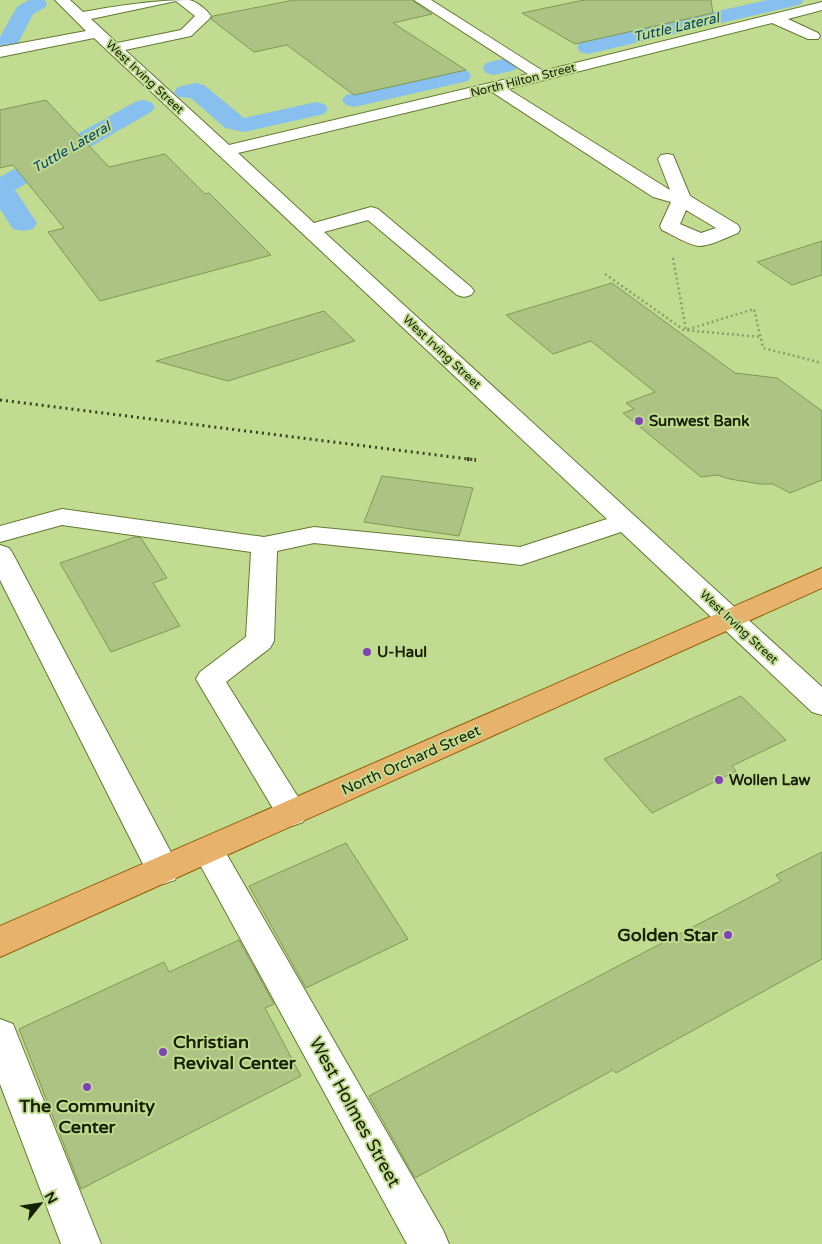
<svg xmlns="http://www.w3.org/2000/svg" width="822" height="1244" font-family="'Varela Round',sans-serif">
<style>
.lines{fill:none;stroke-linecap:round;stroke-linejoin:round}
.canal{fill:#87bfee;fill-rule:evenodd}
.building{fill:#acc383;stroke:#819952}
.minor-casing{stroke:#637a33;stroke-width:2}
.major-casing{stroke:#945f08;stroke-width:2}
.path{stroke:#8ba064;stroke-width:2.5;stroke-dasharray:2 3;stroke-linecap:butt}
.minor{fill:#fff;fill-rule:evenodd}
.major{fill:#e7b36c;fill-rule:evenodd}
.rail-far1{stroke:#37441e;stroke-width:3;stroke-dasharray:2 4;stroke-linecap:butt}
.rail{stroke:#37441e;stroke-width:4;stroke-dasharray:2.5 5;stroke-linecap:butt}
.poi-dot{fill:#7f42b8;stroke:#c1db91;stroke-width:2}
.labels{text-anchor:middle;stroke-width:4;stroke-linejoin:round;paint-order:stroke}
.far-street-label{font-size:12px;fill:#172003;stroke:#c1db91}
.far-water-label{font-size:14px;font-style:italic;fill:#004570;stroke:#c1db91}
.poi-label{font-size:15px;font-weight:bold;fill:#172003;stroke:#c1db91;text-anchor:start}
.street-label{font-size:15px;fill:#172003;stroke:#c1db91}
.near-poi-label{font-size:18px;font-weight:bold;fill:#172003;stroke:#c1db91;text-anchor:end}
.near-street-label{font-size:18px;fill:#172003;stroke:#c1db91}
</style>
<rect width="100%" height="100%" fill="#c1db91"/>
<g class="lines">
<path class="canal" d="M 29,0 L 45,0 L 47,4 L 44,8 L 33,14 L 14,51 L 6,53 L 0,51 L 0,37 L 15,10 L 18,6 Z
M 767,0 L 804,0 L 801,4 L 794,6 L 588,54 L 580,52 L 577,47 L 580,42 L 588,40 Z
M 507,58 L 515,60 L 518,65 L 515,70 L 494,75 L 486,73 L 483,68 L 486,63 Z
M 460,69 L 468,71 L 471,76 L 468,81 L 354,107 L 346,105 L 342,100 L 346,95 Z
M 196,83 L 204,85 L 244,118 L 316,102 L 324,104 L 328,109 L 324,114 L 244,132 L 225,128 L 191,98 L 178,97 L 174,92 L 178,87 Z
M 143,100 L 151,102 L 155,107 L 151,112 L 15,190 L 37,223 L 33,229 L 23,231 L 13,229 L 0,209 L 0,177 L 135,102 Z"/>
</g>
<path class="building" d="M 294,0 L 412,0 L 432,14 L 393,23 L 466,70 L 354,95 L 287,45 L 254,52 L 211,19 L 213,16 Z
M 584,0 L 711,0 L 713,13 L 575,44 L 522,13 Z
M 46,100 L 109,167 L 165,154 L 205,194 L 209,193 L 271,255 L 100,301 L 48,232 L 64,228 L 13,165 L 0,168 L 0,110 Z
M 822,241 L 822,275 L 792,285 L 757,262 Z
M 612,283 L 735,373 L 777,378 L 822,411 L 822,480 L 790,493 L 773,484 L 760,484 L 730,479 L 717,475 L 701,477 L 623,413 L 634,409 L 626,403 L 655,392 L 591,341 L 553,354 L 506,315 Z
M 324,311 L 355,341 L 228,381 L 156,361 Z
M 382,476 L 473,488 L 459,536 L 364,522 Z
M 135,537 L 141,538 L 167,578 L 153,583 L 180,626 L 111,652 L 60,563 Z
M 741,696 L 786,740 L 732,766 L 736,771 L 652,813 L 604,759 Z
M 346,843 L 408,939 L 306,988 L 249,886 Z
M 822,852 L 822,959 L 616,1073 L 613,1070 L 415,1178 L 369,1096 L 781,881 L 776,875 Z
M 239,940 L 274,1004 L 265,1008 L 301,1076 L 81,1189 L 19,1029 L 164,962 L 169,972 Z"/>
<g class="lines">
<g class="minor-casing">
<path id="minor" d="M 55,0 L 70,0 L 83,12 C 116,6 156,0 189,0 C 196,1 207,10 211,16 L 209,19 L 191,36 L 125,50 L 229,145 L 528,74 L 414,0 L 431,0 L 543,71 L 822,2 L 822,10 L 788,19 L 818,33 L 820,36 L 818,39 L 808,39 L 772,23 L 508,89 L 670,190 L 658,159 L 661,155 L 667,154 L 673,155 L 690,196 L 738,225 L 740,229 L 738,233 C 727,237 711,246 699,246 C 688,245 673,235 662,230 L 660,226 L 671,202 L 653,197 L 492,92 L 238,153 L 314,223 L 371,207 L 378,209 L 471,287 L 474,291 L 471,295 L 464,297 L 457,295 L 368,220 L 324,232 L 822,687 L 822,715 L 812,712 L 621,532 L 521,565 L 314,543 L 277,551 L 274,641 L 270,648 L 226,682 L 308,813 L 303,822 L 292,826 L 281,822 L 196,679 L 200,672 L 246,637 L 251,552 L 62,525 L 0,542 L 0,526 L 62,509 L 264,537 L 314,527 L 520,547 L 607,519 L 94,38 L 0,57 L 0,47 L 86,31 ZM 176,1 L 195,16 L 181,30 L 117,43 L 91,19 ZM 686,210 L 716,228 L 701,233 L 680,224 Z
M 0,545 L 9,548 L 13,554 L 175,860 L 179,870 L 175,880 L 163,884 L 151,880 L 0,580 Z
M 208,837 L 219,841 L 443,1230 L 449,1244 L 407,1244 L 192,850 L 197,841 Z
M 0,1019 L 13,1024 L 101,1244 L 61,1244 L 0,1084 Z"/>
</g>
<g class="major-casing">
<path id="major" d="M 822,568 L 822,588 L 0,957 L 0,926 Z"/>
</g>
<path class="path" d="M 673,258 L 686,330 L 754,309 L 763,348 L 822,363
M 605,274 L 684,330 L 761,337"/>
<use href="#minor" class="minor"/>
<use href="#major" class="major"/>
<path class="rail-far1" d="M 0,400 L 476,460"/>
<path class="rail" d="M 467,459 L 476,460"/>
</g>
<g class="poi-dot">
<circle cx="639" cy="421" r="5"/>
<circle cx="367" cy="652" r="5"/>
<circle cx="719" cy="780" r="5"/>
<circle cx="728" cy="935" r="5"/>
<circle cx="163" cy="1052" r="5"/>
<circle cx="87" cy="1087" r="5"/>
</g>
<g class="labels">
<g class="far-street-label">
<text transform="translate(145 77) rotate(43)" y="4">West Irving Street</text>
<text transform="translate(523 80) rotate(-14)" y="4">North Hilton Street</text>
<text transform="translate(442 352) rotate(43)" y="4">West Irving Street</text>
<text transform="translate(739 627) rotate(43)" y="4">West Irving Street</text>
</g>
<g class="far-water-label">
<text transform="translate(676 27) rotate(-13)" y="5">Tuttle Lateral</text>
<text transform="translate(71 147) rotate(-30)" y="5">Tuttle Lateral</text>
</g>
<g class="poi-label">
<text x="649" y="426">Sunwest Bank</text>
<text x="377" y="657">U-Haul</text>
<text x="729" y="785">Wollen Law</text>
</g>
<g class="street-label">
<text transform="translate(411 760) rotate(-24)" y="5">North Orchard Street</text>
</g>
<g class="near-poi-label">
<text x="718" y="941">Golden Star</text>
<text x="173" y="1048" text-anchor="start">Christian<tspan x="173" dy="21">Revival Center</tspan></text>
<text x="87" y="1112" text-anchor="middle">The Community<tspan x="87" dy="21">Center</tspan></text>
</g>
<g class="near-street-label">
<text transform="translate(355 1112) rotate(61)" y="6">West Holmes Street</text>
</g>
</g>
<g transform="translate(40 1204) rotate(60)" stroke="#c1db91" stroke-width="4" paint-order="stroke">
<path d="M0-4L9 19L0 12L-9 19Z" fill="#172003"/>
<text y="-8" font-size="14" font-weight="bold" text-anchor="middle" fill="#172003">N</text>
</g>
</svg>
